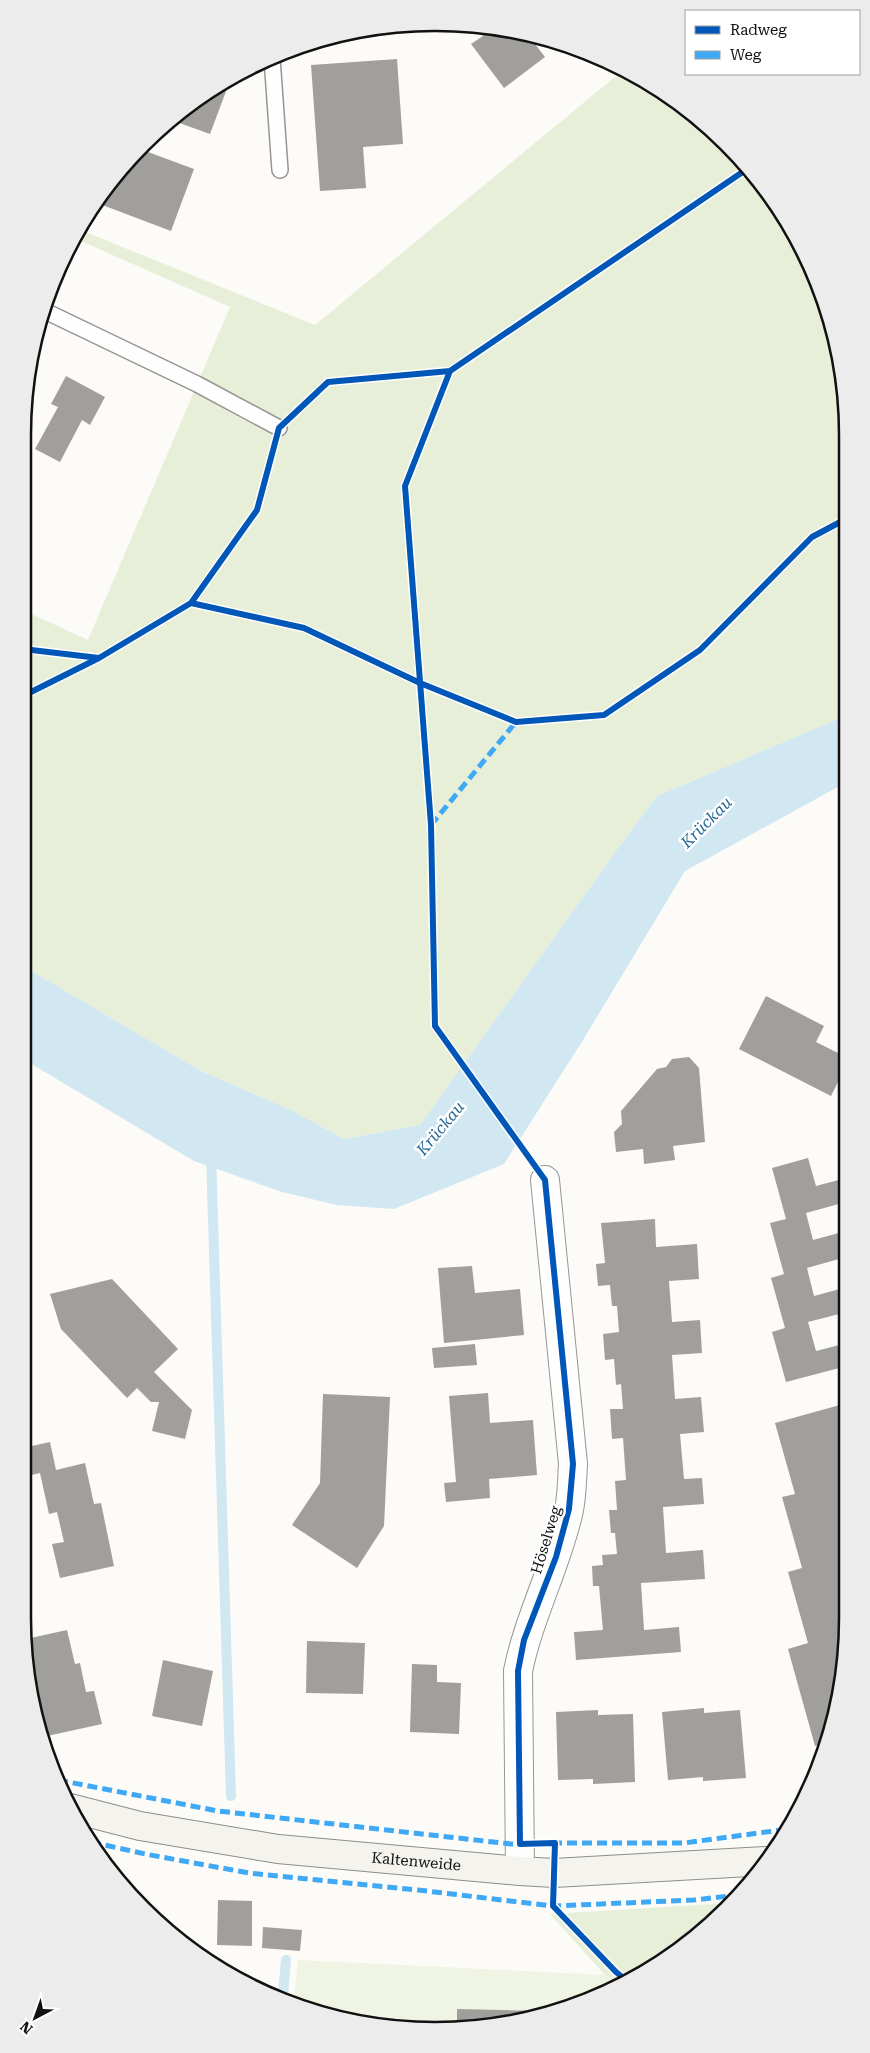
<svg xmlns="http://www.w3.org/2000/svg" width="870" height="2053" font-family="'Roboto Serif',serif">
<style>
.green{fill:#e7efd9}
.pitch{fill:#eff4e3}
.water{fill:#d1e7f2}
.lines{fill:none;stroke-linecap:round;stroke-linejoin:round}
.stream{stroke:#d1e7f2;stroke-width:10}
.building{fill:#a09f9c}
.service-casing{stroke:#979695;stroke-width:18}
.minor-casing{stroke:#979695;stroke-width:30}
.secondary-casing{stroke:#8d8d8b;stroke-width:30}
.path{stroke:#b9b9b8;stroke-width:3;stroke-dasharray:5 2.5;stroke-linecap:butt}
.service{stroke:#fffefe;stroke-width:15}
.minor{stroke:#fffefe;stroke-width:28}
.secondary{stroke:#f4f3ed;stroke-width:28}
.quiet{stroke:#3fa9f5;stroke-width:5;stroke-dasharray:10 5;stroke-linecap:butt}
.cycleway-casing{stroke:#fff;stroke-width:9}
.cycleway{stroke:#0057b8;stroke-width:6}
.labels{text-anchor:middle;stroke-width:5;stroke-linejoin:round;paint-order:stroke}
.street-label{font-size:15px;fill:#111;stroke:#fff}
.water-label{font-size:16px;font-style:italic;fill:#266996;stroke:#fff}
.rim{fill:none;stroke:#111;stroke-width:2.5}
</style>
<rect width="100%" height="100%" fill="#fcfbf7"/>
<path class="green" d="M 622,71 L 664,92 L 762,184 L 816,277 L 844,381 L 845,716 L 657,796 L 616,851 L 420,1125 L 344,1139 L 291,1110 L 201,1071 L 23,966 L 23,610 L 88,640 L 230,307 L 74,238 L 78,229 L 315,325 Z
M 729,1903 L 641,1975 L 617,1984 L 605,1975 L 550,1914 Z"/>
<path class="pitch" d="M 298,1960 L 605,1975 L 617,1984 L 515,2023 L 435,2030 L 355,2023 L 294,2000 Z"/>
<path class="water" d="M 845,716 L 845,783 L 685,871 L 583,1040 L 504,1164 L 394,1209 L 337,1205 L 282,1192 L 194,1161 L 23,1059 L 23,966 L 201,1071 L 291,1110 L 344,1139 L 420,1125 L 616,851 L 657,796 Z"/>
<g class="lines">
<path class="stream" d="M 211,1155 L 231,1796
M 283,1995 L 286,1960"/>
</g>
<path class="building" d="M 476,26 L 489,26 L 528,35 L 545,57 L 504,88 L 471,44 L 483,36 Z
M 397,59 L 403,144 L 363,147 L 366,188 L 320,191 L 311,65 Z
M 231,78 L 210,134 L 171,120 L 184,108 Z
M 140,149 L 194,169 L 171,231 L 97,203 L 125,163 Z
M 66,376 L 105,397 L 90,425 L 82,420 L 60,462 L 35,449 L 58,407 L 51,404 Z
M 766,996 L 824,1026 L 816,1042 L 846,1057 L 846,1066 L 831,1096 L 739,1049 Z
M 689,1057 L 699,1068 L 705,1142 L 673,1146 L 675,1160 L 644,1164 L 643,1149 L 616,1152 L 614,1132 L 622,1124 L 621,1111 L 657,1069 L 666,1067 L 672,1059 Z
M 808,1158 L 816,1186 L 846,1178 L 846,1202 L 806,1213 L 813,1240 L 846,1231 L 846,1257 L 807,1268 L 814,1296 L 847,1287 L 847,1312 L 808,1322 L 816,1351 L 847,1343 L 847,1366 L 786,1382 L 772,1332 L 785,1328 L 771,1278 L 784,1274 L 770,1223 L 786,1219 L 772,1168 Z
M 655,1219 L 656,1247 L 697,1244 L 699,1279 L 669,1281 L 672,1322 L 700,1320 L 702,1353 L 672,1355 L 675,1399 L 701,1397 L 704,1432 L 680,1434 L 684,1479 L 702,1478 L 704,1504 L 663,1507 L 666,1553 L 703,1550 L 705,1579 L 641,1583 L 644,1630 L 679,1627 L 681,1652 L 576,1660 L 574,1632 L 603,1630 L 599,1586 L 593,1586 L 592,1566 L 603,1565 L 602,1555 L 617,1554 L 615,1533 L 611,1533 L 609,1510 L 617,1510 L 615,1481 L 626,1480 L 623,1438 L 612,1439 L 610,1409 L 623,1409 L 621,1384 L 616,1385 L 614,1359 L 605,1360 L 603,1334 L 619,1332 L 617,1306 L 612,1306 L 610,1285 L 598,1286 L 596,1264 L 605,1263 L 601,1223 Z
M 472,1266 L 475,1293 L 520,1289 L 524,1335 L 444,1343 L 438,1268 Z
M 112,1279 L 178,1349 L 154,1372 L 192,1410 L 185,1439 L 152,1431 L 159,1402 L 151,1402 L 137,1388 L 127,1398 L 61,1329 L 50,1294 Z
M 475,1344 L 477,1365 L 434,1368 L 432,1348 Z
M 488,1393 L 490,1423 L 533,1420 L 537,1475 L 489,1479 L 490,1498 L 446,1502 L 444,1483 L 456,1482 L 449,1396 Z
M 323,1394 L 390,1397 L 384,1526 L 357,1568 L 292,1525 L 320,1483 Z
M 847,1403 L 848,1618 L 827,1743 L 815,1746 L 788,1649 L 808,1643 L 788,1572 L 802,1568 L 782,1497 L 795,1494 L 775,1423 Z
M 50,1442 L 56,1470 L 85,1463 L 94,1504 L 101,1503 L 114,1566 L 60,1578 L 52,1544 L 64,1542 L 57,1512 L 49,1514 L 40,1473 L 23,1477 L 23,1448 Z
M 67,1630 L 75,1664 L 80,1663 L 86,1692 L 94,1691 L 102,1724 L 47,1736 L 40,1702 L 37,1703 L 26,1639 Z
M 307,1641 L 365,1643 L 363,1694 L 306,1693 Z
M 163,1660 L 213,1671 L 202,1726 L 152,1716 Z
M 412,1664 L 437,1665 L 437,1682 L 461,1683 L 459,1734 L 410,1732 Z
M 704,1708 L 704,1713 L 740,1710 L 746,1778 L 703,1781 L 703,1777 L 668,1780 L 662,1712 Z
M 598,1710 L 598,1715 L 633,1714 L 635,1782 L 593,1784 L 593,1779 L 558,1780 L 556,1712 Z
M 218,1900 L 252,1901 L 252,1946 L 217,1945 Z
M 263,1927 L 302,1930 L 300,1951 L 262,1948 Z
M 457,2009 L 546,2011 L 515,2023 L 457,2028 Z"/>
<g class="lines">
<g class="service-casing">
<path id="service" d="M 272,58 L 280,170
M 43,310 L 197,384 L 279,428"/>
</g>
<g class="minor-casing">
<path id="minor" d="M 520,1871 L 518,1671 C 529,1616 557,1565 569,1510 C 572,1495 572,1479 573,1464 L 545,1180"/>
</g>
<g class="secondary-casing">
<g id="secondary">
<path id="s1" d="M 70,1808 L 140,1826 L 278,1849 L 520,1871 L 554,1873 L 766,1861"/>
</g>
</g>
<path class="path" d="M 553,1906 L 616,1972 L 627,1981"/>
<use href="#service" class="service"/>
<use href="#minor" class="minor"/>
<use href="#secondary" class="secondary"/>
<path class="quiet" d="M 431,825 L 516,722
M 58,1780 L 218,1811 L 511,1844 L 525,1844
M 91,1842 L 145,1854 L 249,1873 L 418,1890 L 553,1906 L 694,1900 L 738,1895
M 552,1843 L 684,1843 L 789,1829"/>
<g class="cycleway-casing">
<path id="cycleway" d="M 450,371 L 405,486 L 431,825 L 435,1026 L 545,1180 L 573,1464 L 569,1509 L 556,1557 L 524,1640 L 518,1671 L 520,1844 L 555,1843 L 553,1906 L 616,1972 L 627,1981
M 191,603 L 304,628 L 420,683 L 516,722 L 604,715 L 700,650 L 812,537 L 844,520
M 23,649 L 99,658
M 23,696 L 99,658 L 191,603 L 257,510 L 279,428 L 328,382 L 450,371 L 747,169"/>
</g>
<use href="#cycleway" class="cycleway"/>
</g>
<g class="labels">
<g class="street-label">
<text transform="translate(546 1540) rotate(-73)" y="5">Höselweg</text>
<text dy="5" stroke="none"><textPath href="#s1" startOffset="351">Kaltenweide</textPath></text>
</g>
<g class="water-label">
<text transform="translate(706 822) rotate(-45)" y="6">Krückau</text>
<text transform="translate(440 1128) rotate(-50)" y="6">Krückau</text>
</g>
</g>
<path d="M0 0H870V2053H0ZM435 31H435A404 404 0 0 1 839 435V1618A404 404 0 0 1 435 2022H435A404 404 0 0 1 31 1618V435A404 404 0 0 1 435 31Z" fill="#ececec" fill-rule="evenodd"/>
<path class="rim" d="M435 31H435A404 404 0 0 1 839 435V1618A404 404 0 0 1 435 2022H435A404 404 0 0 1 31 1618V435A404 404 0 0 1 435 31Z"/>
<rect x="685" y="10" width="175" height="65" fill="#ffffff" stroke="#a0a0a0"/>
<rect x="695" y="26" width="25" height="8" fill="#0057b8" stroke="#a0a0a0"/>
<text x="730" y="35" font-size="15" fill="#111111">Radweg</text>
<rect x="695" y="51" width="25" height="8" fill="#3fa9f5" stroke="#a0a0a0"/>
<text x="730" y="60" font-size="15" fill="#111111">Weg</text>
<g transform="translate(35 2018) rotate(221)" stroke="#ffffff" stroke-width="4" paint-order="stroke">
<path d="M0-4L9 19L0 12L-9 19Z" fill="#111111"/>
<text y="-8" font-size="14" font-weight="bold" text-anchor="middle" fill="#111111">N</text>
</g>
</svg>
